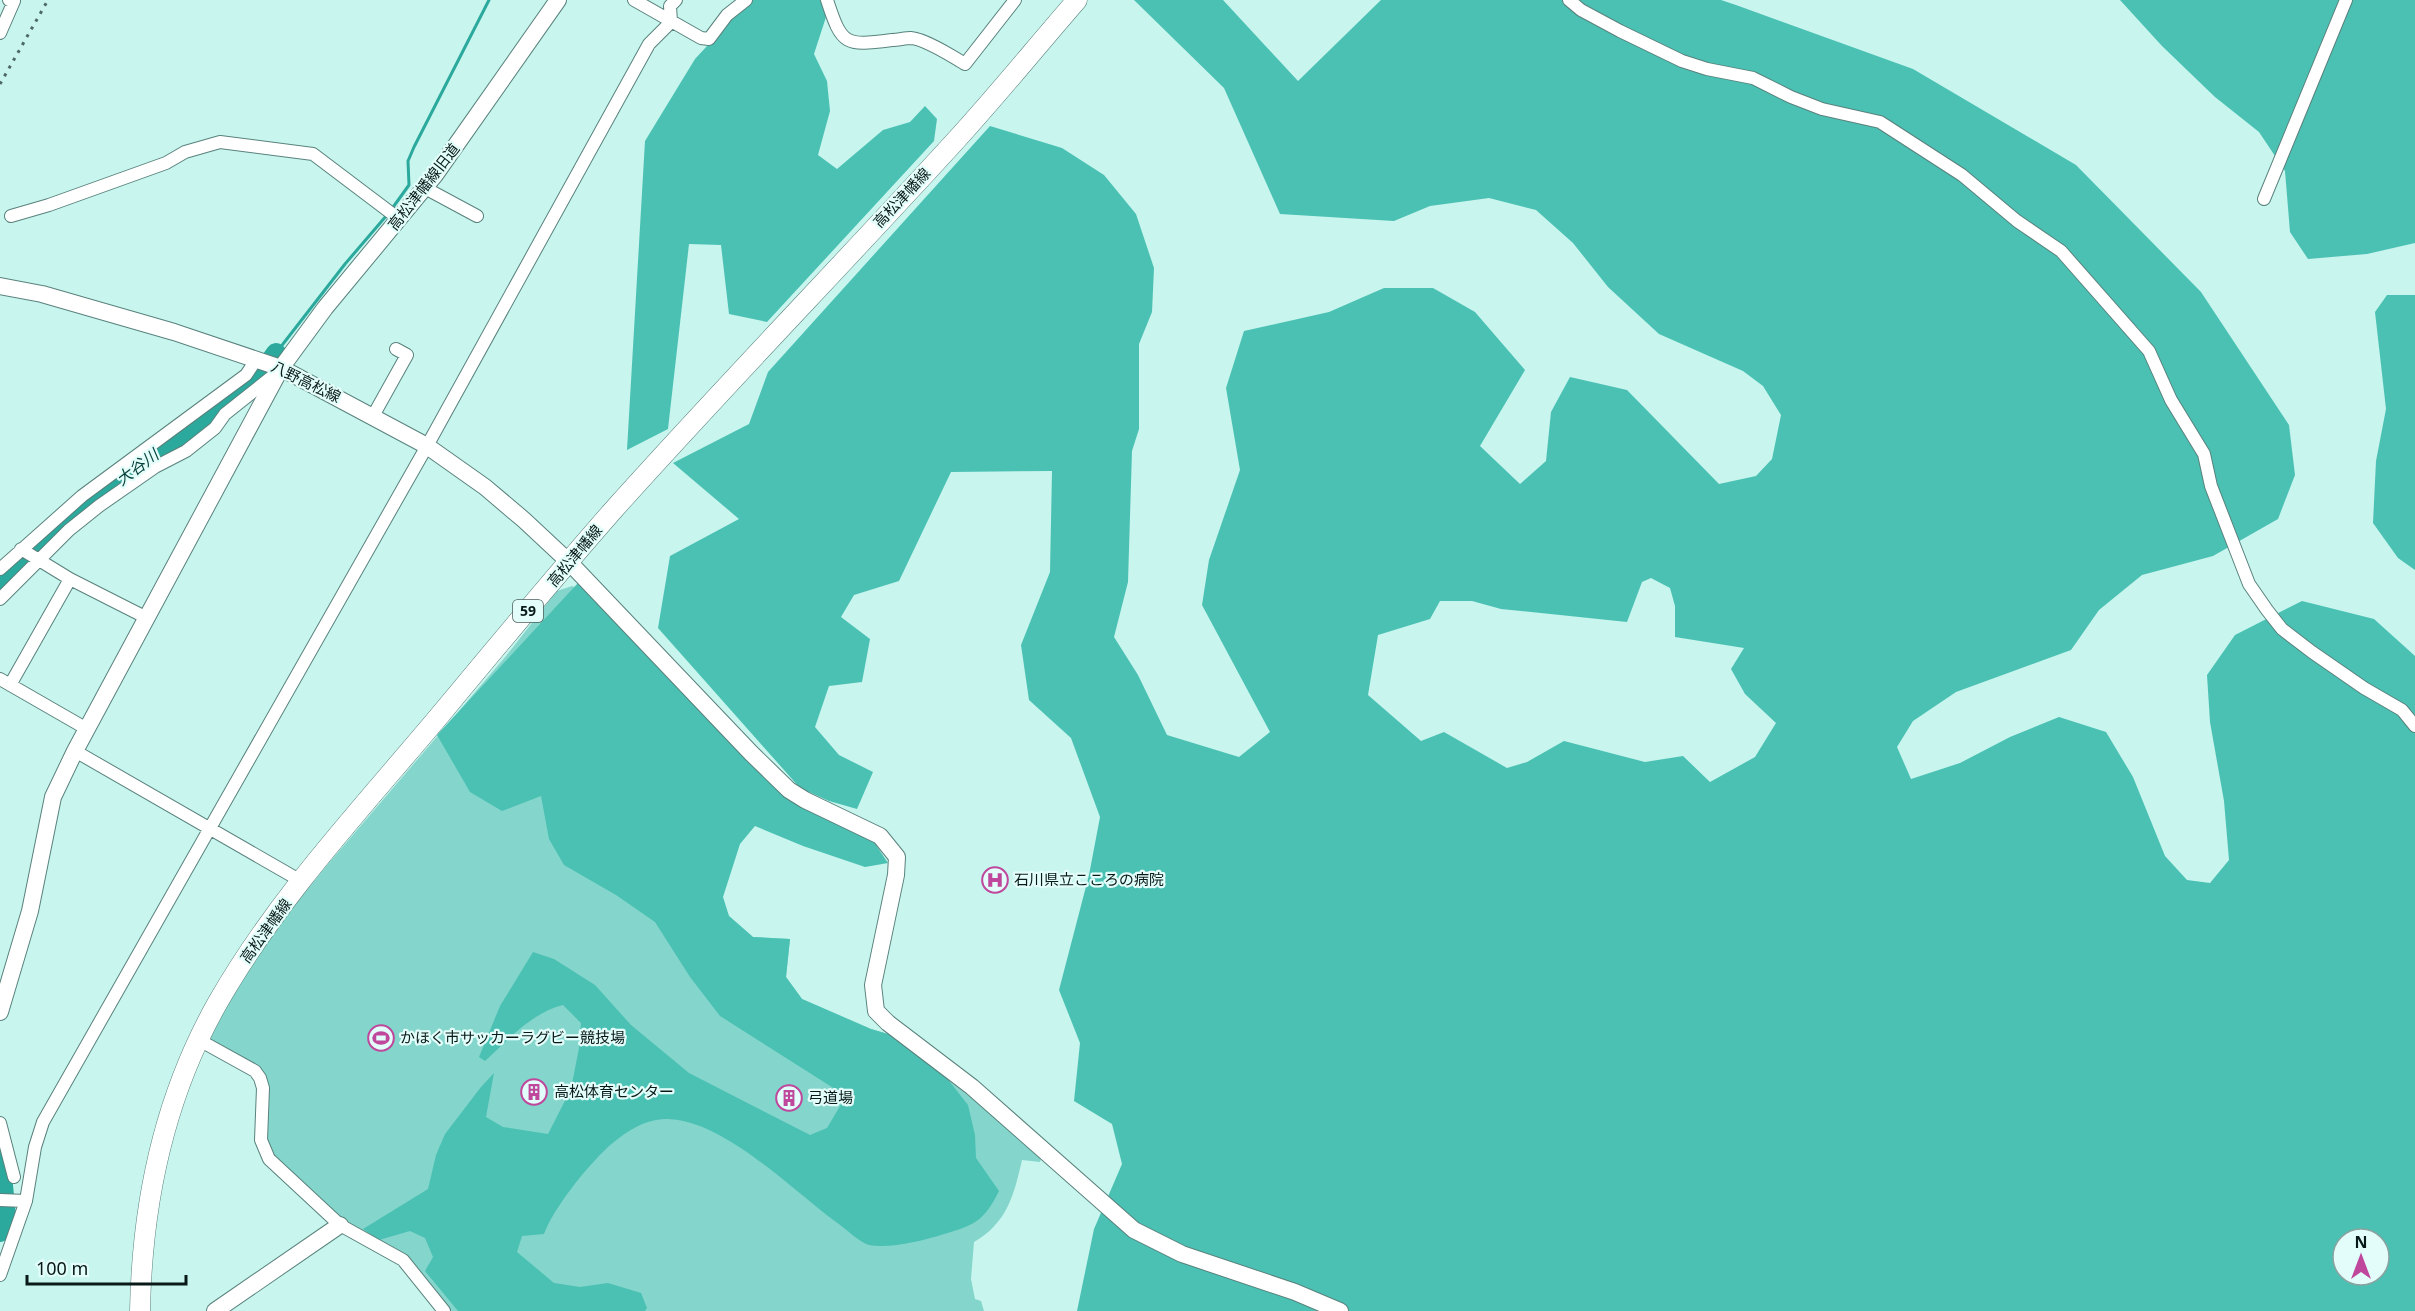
<svg xmlns="http://www.w3.org/2000/svg" width="2415" height="1311" font-family="'Noto Sans','Noto Sans JP',sans-serif">
<style>
.green{fill:#84d5cb}
.forest{fill:#4bc1b4;fill-rule:evenodd}
.lines{fill:none;stroke-linecap:round;stroke-linejoin:round}
.stream{stroke:#2ca99d;stroke-width:3}
.river{stroke:#2ca99d;stroke-width:20}
.street-casing{stroke:#59827d;stroke-width:14}
.secondary-casing{stroke:#59827d;stroke-width:18}
.primary-casing{stroke:#59827d;stroke-width:21}
.street{stroke:#fff;stroke-width:12}
.secondary{stroke:#fff;stroke-width:16}
.primary{stroke:#fff;stroke-width:20}
.rail{stroke:#4e6965;stroke-width:3;stroke-dasharray:3 6;stroke-linecap:butt}
.labels{text-anchor:middle;stroke-width:4.5;stroke-linejoin:round;paint-order:stroke}
.shield{fill:#e3fefa;stroke:#4a5e5b;stroke-width:1.5}
.shield-label{font-size:14px;font-weight:bold;fill:#081917}
.street-label{font-size:15px;fill:#081917;stroke:#e3fefa}
.poi-label{font-size:15px;fill:#081917;stroke:#e3fefa;text-anchor:start}
.water-label{font-size:16px;font-style:italic;fill:#063e39;stroke:#e3fefa}
</style>
<rect width="100%" height="100%" fill="#c8f5ee"/>
<path class="green" d="M 572,586 L 587,592 L 700,874 L 729,916 L 753,937 L 790,939 L 786,977 L 802,999 L 871,1029 L 888,1034 L 966,1094 L 985,1105 L 1042,1155 L 1040,1162 L 1022,1160 C 1014,1195 1007,1223 974,1242 L 971,1279 L 975,1299 L 981,1301 L 984,1311 L 450,1311 L 407,1258 L 350,1228 L 266,1149 L 266,1082 L 207,1042 L 237,987 L 278,926 L 328,864 L 506,656 L 557,591 Z"/>
<path class="forest" d="M 749,0 L 820,0 L 826,17 L 814,54 L 827,81 L 830,111 L 818,155 L 837,169 L 883,130 L 910,122 L 925,106 L 937,119 L 934,141 L 767,322 L 729,314 L 721,245 L 689,244 L 668,429 L 627,450 L 645,141 L 695,59 L 720,32 L 735,10 Z
M 1134,0 L 1223,0 L 1298,81 L 1381,0 L 1721,0 L 1736,5 L 1913,69 L 2076,165 L 2201,292 L 2289,425 L 2295,475 L 2278,519 L 2213,556 L 2142,575 L 2099,610 L 2071,650 L 1956,692 L 1913,721 L 1897,747 L 1911,779 L 1960,763 L 2010,737 L 2059,717 L 2106,732 L 2133,777 L 2165,856 L 2187,880 L 2210,883 L 2229,860 L 2224,801 L 2210,722 L 2207,675 L 2235,635 L 2302,601 L 2374,619 L 2415,656 L 2415,1311 L 1077,1311 L 1094,1229 L 1122,1164 L 1112,1124 L 1074,1101 L 1080,1043 L 1059,990 L 1089,875 L 1100,817 L 1071,738 L 1029,700 L 1021,645 L 1050,572 L 1052,471 L 951,472 L 899,581 L 854,595 L 841,617 L 870,639 L 862,682 L 829,686 L 815,727 L 839,755 L 873,772 L 857,809 L 829,801 L 800,788 L 658,628 L 670,556 L 739,519 L 673,463 L 749,424 L 768,372 L 990,126 L 1062,148 L 1104,175 L 1136,214 L 1154,268 L 1152,312 L 1139,344 L 1139,429 L 1132,451 L 1128,582 L 1114,637 L 1138,675 L 1167,735 L 1239,757 L 1270,732 L 1202,605 L 1209,560 L 1240,470 L 1226,388 L 1244,331 L 1329,312 L 1384,288 L 1433,288 L 1475,312 L 1525,370 L 1480,446 L 1520,484 L 1546,461 L 1551,412 L 1570,377 L 1627,390 L 1719,484 L 1756,476 L 1772,459 L 1781,415 L 1763,386 L 1743,371 L 1659,334 L 1608,287 L 1573,243 L 1536,210 L 1489,198 L 1430,206 L 1394,221 L 1280,214 L 1224,88 ZM 1651,578 L 1670,588 L 1675,606 L 1675,637 L 1744,648 L 1731,669 L 1745,694 L 1776,723 L 1755,757 L 1710,782 L 1683,756 L 1645,762 L 1564,741 L 1527,762 L 1507,768 L 1444,732 L 1421,741 L 1368,695 L 1378,635 L 1430,619 L 1440,601 L 1472,601 L 1501,609 L 1627,622 L 1642,582 ZM 2343,1239 L 2379,1239 L 2379,1275 L 2343,1275 Z
M 2120,0 L 2415,0 L 2415,243 L 2367,254 L 2308,259 L 2290,232 L 2285,171 L 2259,132 L 2215,97 L 2162,46 Z
M 2387,295 L 2415,295 L 2415,570 L 2398,558 L 2373,523 L 2376,461 L 2386,409 L 2375,312 Z
M 578,583 L 733,741 L 874,842 L 888,863 L 865,867 L 803,846 L 755,826 L 740,844 L 723,897 L 729,916 L 753,937 L 790,939 L 786,977 L 802,999 L 871,1029 L 888,1034 L 946,1077 L 968,1105 L 975,1135 L 976,1158 L 999,1191 C 983,1223 974,1225 941,1235 C 921,1241 890,1249 869,1245 C 859,1242 845,1228 836,1222 C 792,1190 725,1121 668,1119 C 645,1118 624,1133 608,1147 C 586,1168 555,1206 544,1234 L 522,1236 L 517,1252 L 554,1283 L 580,1287 L 608,1283 L 641,1293 L 647,1308 L 645,1311 L 458,1311 L 425,1271 L 433,1257 L 425,1238 L 410,1231 L 379,1240 L 363,1229 L 428,1189 L 436,1155 L 445,1134 L 481,1087 L 494,1073 L 486,1117 L 503,1127 L 548,1134 L 571,1089 L 579,1048 L 581,1023 L 563,1005 C 531,1013 508,1040 485,1061 L 479,1057 L 500,1006 L 533,952 L 554,959 L 595,985 L 631,1025 L 689,1073 L 810,1135 L 827,1128 L 846,1096 L 720,1016 L 690,977 L 655,922 L 616,895 L 564,865 L 549,839 L 541,796 L 502,811 L 470,792 L 437,735 Z"/>
<g class="lines">
<path class="stream" d="M 391,210 L 409,185 L 408,161 L 414,147 L 489,0
M 276,353 L 345,264 L 387,215"/>
<path class="river" d="M 0,585 L 74,515 L 259,377 L 276,353
M 0,1155 L 6,1216 L 0,1232"/>
<g class="street-casing">
<path id="street" d="M 634,0 L 701,38 L 709,39 L 727,15 L 746,0
M 827,0 C 842,46 845,46 892,40 C 898,40 905,38 911,38 C 925,39 952,56 965,64 L 1015,0
M 1569,0 L 1581,10 L 1620,31 L 1682,61 L 1707,69 L 1753,78 L 1791,97 L 1822,109 L 1880,122 L 1962,175 L 2017,221 L 2061,251 L 2149,351 L 2171,400 L 2204,454 L 2211,486 L 2249,584 L 2267,610 L 2282,629 L 2312,652 L 2364,688 L 2402,710 L 2415,726
M 0,33 L 14,1 L 9,0
M 425,188 L 477,216
M 2264,199 L 2346,0
M 11,216 L 49,205 L 166,163 L 185,152 L 220,142 L 313,154 L 399,219
M 373,416 L 407,355 L 396,349
M 21,549 L 70,579 L 147,618
M 0,569 L 82,496 L 246,375 L 256,360
M 0,599 L 69,530 L 99,506 L 155,467 L 186,451 L 215,428 L 225,414 L 274,375
M 0,679 L 87,729
M 10,685 L 70,579
M 75,751 L 301,881
M 199,1040 L 255,1071 L 260,1078 L 263,1088 L 261,1140 L 269,1159 L 340,1225 L 403,1260 L 444,1311
M 0,1123 L 14,1177
M 0,1200 L 26,1201 L 35,1147 L 43,1122 L 427,446 L 649,44 L 671,22 L 670,6 L 676,0
M 0,1275 L 26,1201"/>
</g>
<g class="secondary-casing">
<path id="secondary" d="M 0,286 L 42,294 L 174,332 L 281,368 L 427,446 L 485,487 L 524,520 L 570,563 L 751,753 L 789,790 L 805,800 L 880,836 L 897,857 L 896,875 L 873,985 L 876,1011 L 888,1023 L 972,1087 L 1134,1230 L 1182,1254 L 1295,1292 L 1340,1311
M 0,1012 L 30,911 L 53,797 L 75,751 L 281,368 L 325,308 L 435,175 L 558,0
M 215,1311 L 340,1225"/>
</g>
<g class="primary-casing">
<path id="primary" d="M 140,1311 C 142,1203 164,1097 218,1002 C 278,897 363,807 440,715 C 498,645 556,575 616,507 C 728,382 845,262 958,138 C 999,93 1037,46 1077,0"/>
</g>
<use href="#street" class="street"/>
<use href="#secondary" class="secondary"/>
<use href="#primary" class="primary"/>
<path class="rail" d="M 0,84 L 48,0"/>
</g>
<defs>
<g id="hospital-ring" transform="scale(1.35)"><circle r="9.5" fill="#e3fefa" stroke="#bf479c" stroke-width="1.5"/><path d="M-5-5h3v3.5h4V-5h3V5h-3V1.5h-4V5h-3Z" fill="#bf479c"/></g>
<g id="stadium-ring" transform="scale(1.35)"><circle r="9.5" fill="#e3fefa" stroke="#bf479c" stroke-width="1.5"/><path d="M0-5a6.5 5 0 1 0 0 10a6.5 5 0 1 0 0-10ZM-3.5-1.8h7v3.6h-7Z" fill="#bf479c"/></g>
<g id="building-ring" transform="scale(1.35)"><circle r="9.5" fill="#e3fefa" stroke="#bf479c" stroke-width="1.5"/><path d="M-4-6H4V6H1V3H-1V6H-4ZM-2.5-4.3h1.7v1.8h-1.7ZM.8-4.3h1.7v1.8H.8ZM-2.5-1h1.7V.8h-1.7ZM.8-1h1.7V.8H.8Z" fill="#bf479c"/></g>
</defs>
<g fill-rule="evenodd">
<use href="#hospital-ring" x="995" y="880"/>
<use href="#stadium-ring" x="381" y="1038"/>
<use href="#building-ring" x="534" y="1092"/>
<use href="#building-ring" x="789" y="1098"/>
</g>
<g class="labels">
<rect class="shield" x="513" y="600" width="30" height="22" rx="4.5"/>
<g class="shield-label">
<text x="528" y="616">59</text>
</g>
<g class="street-label">
<text transform="translate(424 187) rotate(-52)" y="5">高松津幡線旧道</text>
<text transform="translate(902 198) rotate(-47)" y="5">高松津幡線</text>
<text transform="translate(306 382) rotate(26)" y="5">八野高松線</text>
<text transform="translate(575 556) rotate(-50)" y="5">高松津幡線</text>
<text transform="translate(266 931) rotate(-54)" y="5">高松津幡線</text>
</g>
<g class="poi-label">
<text x="1014" y="885">石川県立こころの病院</text>
<text x="400" y="1043">かほく市サッカーラグビー競技場</text>
<text x="554" y="1097">高松体育センター</text>
<text x="808" y="1103">弓道場</text>
</g>
<g class="water-label">
<text transform="translate(137 467) rotate(-37)" y="6">大谷川</text>
</g>
</g>
<g transform="translate(2361 1257)"><circle r="28" fill="#e3fefa" stroke="#8ba29f" stroke-width="1.5"/>
<path d="M0-4.5L10 22L0 15L-10 22Z" fill="#bf479c"/>
<text y="-9" font-size="16" font-weight="bold" text-anchor="middle" fill="#081917">N</text>
</g>
<path d="M27 1275v9h159v-9" fill="none" stroke="#081917" stroke-width="3"/>
<text x="36" y="1275" font-size="18" fill="#081917" stroke="#e3fefa" stroke-width="4.5" paint-order="stroke">100 m</text>
</svg>
